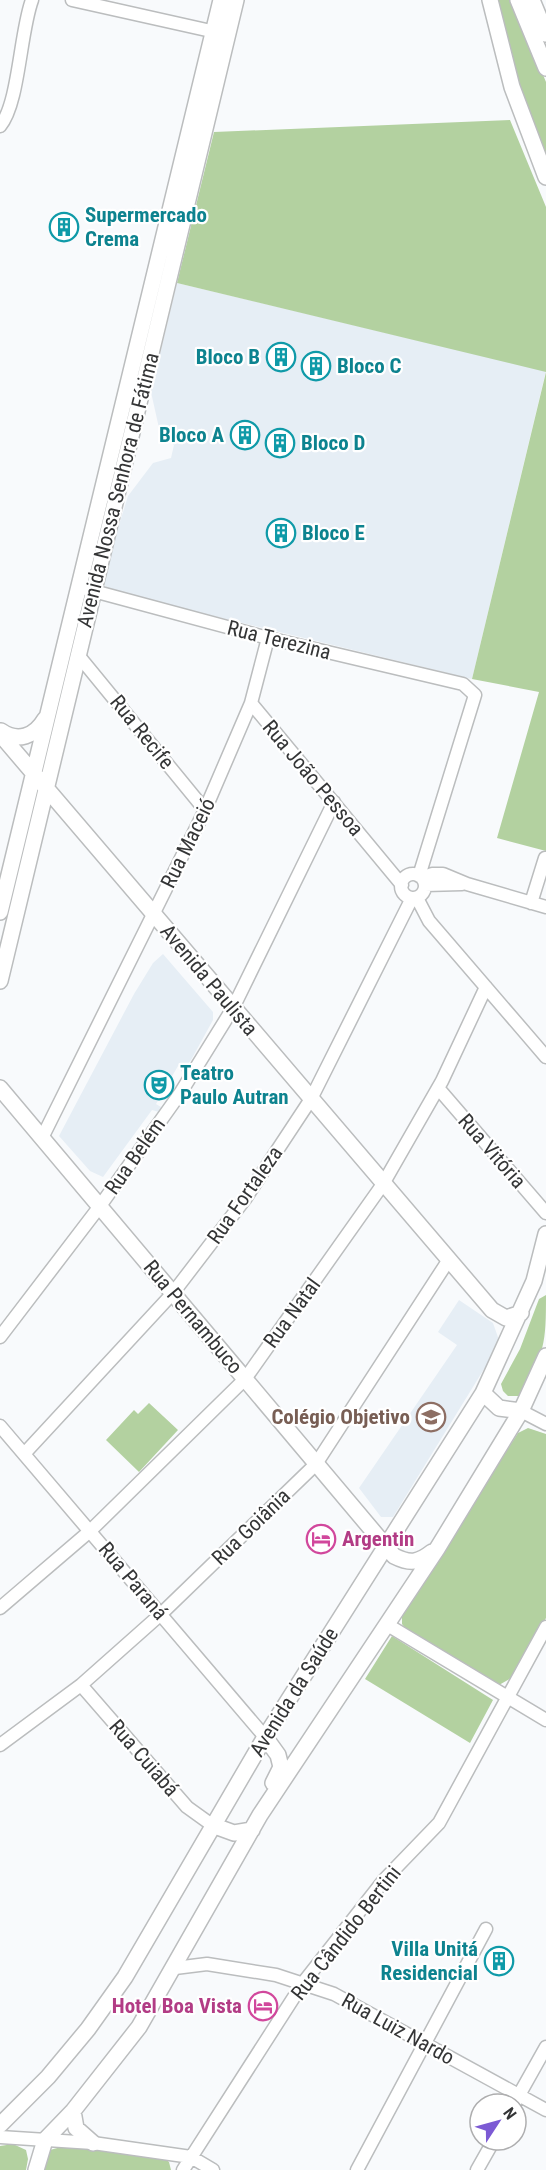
<svg xmlns="http://www.w3.org/2000/svg" width="546" height="2170" font-family="'Roboto Condensed',sans-serif">
<style>
.built{fill:#e6eef5}
.green{fill:#b3d1a0}
.lines{fill:none;stroke-linecap:round;stroke-linejoin:round}
.minor-casing{stroke:#bbbdbe;stroke-width:15}
.major-casing{stroke:#bbbdbe;stroke-width:18}
.minor{stroke:#fff;stroke-width:12}
.major{stroke:#fff;stroke-width:15}
.labels{text-anchor:middle;stroke-width:4.5;stroke-linejoin:round;paint-order:stroke}
.culture-label{font-size:21px;font-weight:bold;fill:#0d838f;stroke:#fff;text-anchor:start}
.street-label{font-size:21px;fill:#343536;stroke:#fff}
.education-label{font-size:21px;font-weight:bold;fill:#785e54;stroke:#fff;text-anchor:end}
.hotel-label{font-size:21px;font-weight:bold;fill:#b23c85;stroke:#fff;text-anchor:start}
</style>
<rect width="100%" height="100%" fill="#f8fafc"/>
<path class="built" d="M 177,283 L 546,371 L 472,679 L 107,590 L 104,583 L 109,557 L 128,496 L 153,463 L 171,458 L 174,445 L 161,437 L 151,392 Z
M 163,954 L 213,1012 L 213,1020 L 191,1060 L 182,1072 L 178,1066 L 156,1104 L 161,1107 L 159,1112 L 152,1110 L 103,1177 L 90,1171 L 59,1136 L 134,994 L 153,963 Z
M 459,1300 L 493,1323 L 500,1343 L 393,1517 L 381,1517 L 359,1488 L 457,1345 L 438,1332 Z"/>
<path class="green" d="M 497,0 L 512,0 L 546,82 L 546,155 L 519,86 Z
M 510,120 L 546,207 L 546,851 L 497,838 L 539,692 L 472,679 L 546,372 L 177,283 L 214,132 Z
M 546,1295 C 546,1343 545,1354 519,1396 L 508,1396 L 503,1391 L 501,1384 L 520,1349 L 539,1299 Z
M 149,1403 L 178,1430 L 139,1472 L 106,1440 L 134,1410 L 138,1414 Z
M 528,1428 L 546,1434 L 546,1618 L 513,1677 L 499,1685 L 408,1632 L 402,1624 L 402,1614 L 518,1433 Z
M 392,1636 L 493,1700 L 470,1743 L 365,1679 Z
M 13,2144 L 26,2150 L 28,2159 L 26,2170 L 0,2170 L 0,2146 Z
M 61,2147 L 161,2155 L 169,2162 L 171,2170 L 41,2170 L 50,2150 Z"/>
<g class="lines">
<g class="minor-casing">
<path id="minor" d="M 72,0 L 220,33
M 0,126 C 19,104 20,32 32,0
M 86,589 L 268,638 L 463,684 L 475,695 L 419,876
M 78,655 L 205,810
M 251,703 L 402,885
M401 886a12 12 0 1 1 24 0a12 12 0 1 1-24 0Z
M 422,878 L 432,874 L 443,874 L 467,884 L 546,907
M 425,885 L 462,884
M 417,898 L 429,921 L 546,1057
M 531,903 L 545,858
M 438,1088 L 546,1213
M 42,1138 L 205,810 L 251,703 L 268,638
M 0,1337 L 100,1206 L 181,1092 L 233,1008 L 334,802
M 521,1411 L 546,1424
M 0,1426 L 265,1737
M 24,1454 L 173,1293 L 245,1199 L 311,1099 L 412,898
M 0,1608 L 90,1531 L 245,1379 L 383,1184 L 442,1081 L 486,987
M 386,1624 L 546,1720
M 81,1685 L 187,1807 L 212,1825
M 0,1745 L 81,1685 L 161,1614 L 316,1464 L 448,1261
M 175,1968 L 207,1964 L 276,1975 L 334,1994 L 546,2110
M 514,2104 L 546,2047
M 0,2137 L 93,2143 L 191,2157 L 213,2170
M 183,2170 L 303,1983 L 384,1880 L 439,1823 L 546,1627
M 357,2170 L 486,1929
M 477,2170 L 494,2140"/>
</g>
<g class="major-casing">
<path id="major" d="M 490,0 L 512,87 L 546,177
M 518,0 L 546,68
M 532,0 L 546,34
M 1,731 C 18,743 35,736 45,719
M 0,734 L 492,1310 L 506,1318 L 521,1313
M 0,912 L 221,0
M 0,981 L 236,0
M 0,1088 L 394,1556 C 410,1564 418,1563 432,1552
M 483,1393 L 499,1408 L 521,1411
M 265,1737 L 278,1755 L 281,1767 L 273,1783
M 212,1825 L 234,1833 L 252,1830
M 73,2111 L 76,2128 L 93,2143
M 0,2125 L 48,2077 L 88,2029 L 125,1977 L 265,1737 L 483,1393 L 534,1281 L 546,1234
M 36,2170 L 45,2140 L 73,2111 L 139,2027 L 260,1815 L 437,1549 L 521,1411 L 546,1356"/>
</g>
<use href="#minor" class="minor"/>
<use href="#major" class="major"/>
</g>
<defs>
<g id="building-ring" transform="scale(1.5)"><circle r="9.5" fill="#fff" stroke="#0f9aa8" stroke-width="1.5"/><path d="M-4-6H4V6H1V3H-1V6H-4ZM-2.5-4.3h1.7v1.8h-1.7ZM.8-4.3h1.7v1.8H.8ZM-2.5-1h1.7V.8h-1.7ZM.8-1h1.7V.8H.8Z" fill="#0f9aa8"/></g>
<g id="theatre-ring" transform="scale(1.5)"><circle r="9.5" fill="#fff" stroke="#0f9aa8" stroke-width="1.5"/><path d="M-5-5.5Q0-4 5-5.5V0Q5 5 0 6Q-5 5-5 0ZM-3.3-2.5H-1v1.5H-3.3ZM1-2.5H3.3v1.5H1ZM-2.8 1Q0 5.5 2.8 1Z" fill="#0f9aa8"/></g>
<g id="school-ring" transform="scale(1.5)"><circle r="9.5" fill="#fff" stroke="#8d6e63" stroke-width="1.5"/><path d="M0-5L7-2L0 1L-7-2ZM-4 1L0 2.5L4 1V4Q0 6-4 4Z" fill="#8d6e63"/></g>
<g id="hotel-ring" transform="scale(1.5)"><circle r="9.5" fill="#fff" stroke="#d1479c" stroke-width="1.5"/><path d="M-6-4.5h1.5V1H6V5H4.5V3h-9V5H-6ZM-4 0a1.8 1.8 0 1 1 3.6 0ZM.5 0V-2.5h3Q6-2.5 6 0Z" fill="#d1479c"/></g>
</defs>
<g fill-rule="evenodd">
<use href="#building-ring" x="64" y="227"/>
<use href="#building-ring" x="281" y="357"/>
<use href="#building-ring" x="316" y="366"/>
<use href="#building-ring" x="245" y="435"/>
<use href="#building-ring" x="280" y="443"/>
<use href="#building-ring" x="281" y="533"/>
<use href="#theatre-ring" x="159" y="1085"/>
<use href="#school-ring" x="431" y="1417"/>
<use href="#hotel-ring" x="321" y="1539"/>
<use href="#building-ring" x="499" y="1961"/>
<use href="#hotel-ring" x="263" y="2006"/>
</g>
<g class="labels">
<g class="culture-label">
<text x="85" y="222">Supermercado<tspan x="85" dy="24">Crema</tspan></text>
<text x="260" y="364" text-anchor="end">Bloco B</text>
<text x="337" y="373">Bloco C</text>
<text x="224" y="442" text-anchor="end">Bloco A</text>
<text x="301" y="450">Bloco D</text>
<text x="302" y="540">Bloco E</text>
<text x="180" y="1080">Teatro<tspan x="180" dy="24">Paulo Autran</tspan></text>
<text x="478" y="1956" text-anchor="end">Villa Unitá<tspan x="478" dy="24">Residencial</tspan></text>
</g>
<g class="street-label">
<text transform="translate(118 490) rotate(-76)" y="7">Avenida Nossa Senhora de Fátima</text>
<text transform="translate(279 640) rotate(14)" y="7">Rua Terezina</text>
<text transform="translate(142 732) rotate(51)" y="7">Rua Recife</text>
<text transform="translate(313 778) rotate(50)" y="7">Rua João Pessoa</text>
<text transform="translate(188 843) rotate(-64)" y="7">Rua Maceió</text>
<text transform="translate(209 980) rotate(50)" y="7">Avenida Paulista</text>
<text transform="translate(492 1151) rotate(49)" y="7">Rua Vitória</text>
<text transform="translate(135 1156) rotate(-55)" y="7">Rua Belém</text>
<text transform="translate(245 1195) rotate(-55)" y="7">Rua Fortaleza</text>
<text transform="translate(292 1313) rotate(-54)" y="7">Rua Natal</text>
<text transform="translate(193 1317) rotate(50)" y="7">Rua Pernambuco</text>
<text transform="translate(251 1527) rotate(-44)" y="7">Rua Goiânia</text>
<text transform="translate(133 1581) rotate(50)" y="7">Rua Paraná</text>
<text transform="translate(294 1692) rotate(-58)" y="7">Avenida da Saúde</text>
<text transform="translate(144 1758) rotate(49)" y="7">Rua Cuiabá</text>
<text transform="translate(346 1933) rotate(-52)" y="7">Rua Cândido Bertini</text>
<text transform="translate(398 2029) rotate(29)" y="7">Rua Luiz Nardo</text>
</g>
<g class="education-label">
<text x="410" y="1424">Colégio Objetivo</text>
</g>
<g class="hotel-label">
<text x="342" y="1546">Argentin</text>
<text x="242" y="2013" text-anchor="end">Hotel Boa Vista</text>
</g>
</g>
<g transform="translate(498 2122) rotate(54)"><circle r="28" fill="#ffffff" stroke="#aeaeaf" stroke-width="1.5"/>
<path d="M0-4.5L10 22L0 15L-10 22Z" fill="#7c5ad4"/>
<text y="-9" font-size="16" font-weight="bold" text-anchor="middle" fill="#343536">N</text>
</g>
</svg>
